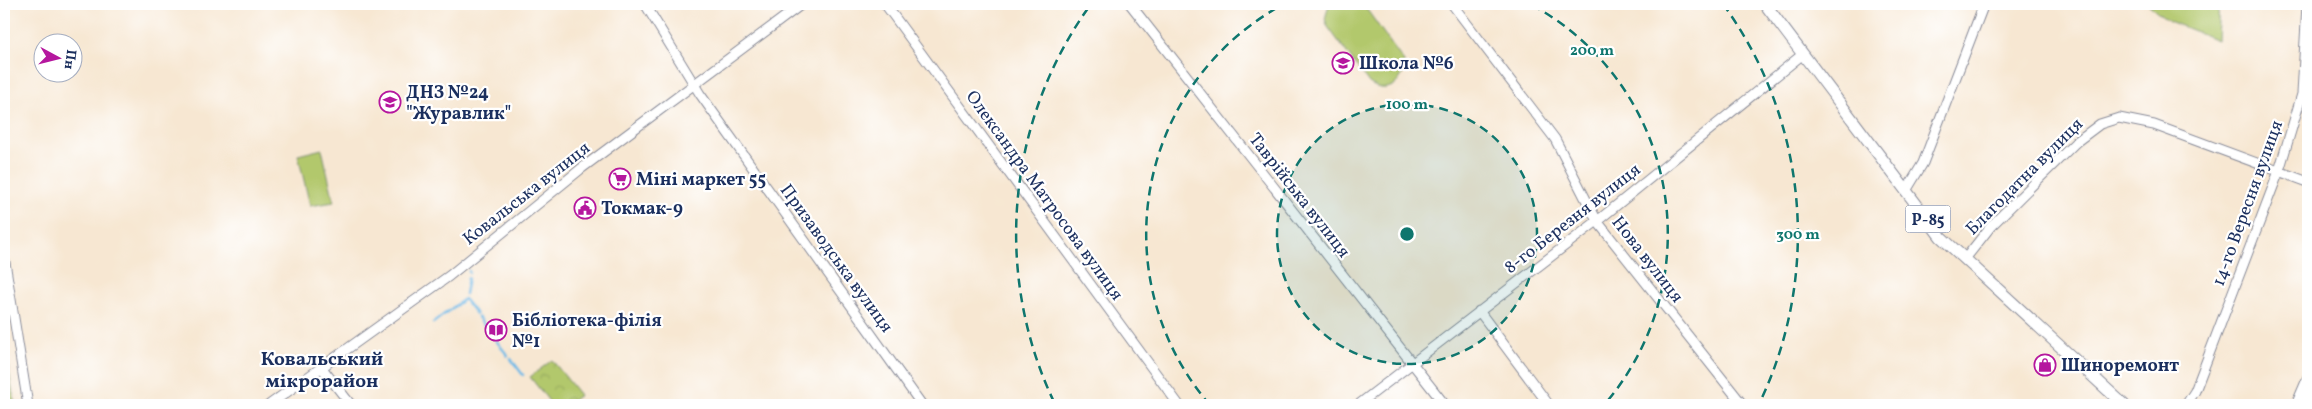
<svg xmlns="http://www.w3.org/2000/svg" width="2312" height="409" font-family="Vollkorn,serif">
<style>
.park{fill:url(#park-crowns);stroke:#667c65}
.garden{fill:#b2c86c;stroke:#667c65}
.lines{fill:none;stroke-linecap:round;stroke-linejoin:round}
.stream{stroke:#6dbae7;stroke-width:2.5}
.minor-casing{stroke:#898b98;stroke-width:11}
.major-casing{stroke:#898b98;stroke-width:13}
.minor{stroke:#fff;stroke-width:9}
.major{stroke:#fff;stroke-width:11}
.ring{fill:none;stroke:#0f766e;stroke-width:2.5;stroke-dasharray:9 6}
.labels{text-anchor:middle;stroke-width:4.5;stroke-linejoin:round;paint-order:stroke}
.shield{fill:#fff;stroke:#5f6d8e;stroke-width:1}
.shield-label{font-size:16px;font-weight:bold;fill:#1b2f5e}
.poi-label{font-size:18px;font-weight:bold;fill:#1b2f5e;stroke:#fff;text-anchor:start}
.street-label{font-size:18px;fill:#1b2f5e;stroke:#fff}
.neighbourhood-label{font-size:19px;font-weight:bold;fill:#1b2f5e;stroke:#fff}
.centre{fill:#0f766e;stroke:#fff;stroke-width:2.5}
.ring-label{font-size:15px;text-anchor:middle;font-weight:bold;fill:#0f766e;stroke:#fff;stroke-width:4.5;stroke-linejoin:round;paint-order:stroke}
</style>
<defs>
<pattern id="park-crowns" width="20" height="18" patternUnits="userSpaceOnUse" patternTransform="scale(1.25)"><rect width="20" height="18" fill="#b2c86c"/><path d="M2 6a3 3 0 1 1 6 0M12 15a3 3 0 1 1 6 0" fill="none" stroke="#98ac60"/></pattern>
</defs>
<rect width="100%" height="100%" fill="#fff"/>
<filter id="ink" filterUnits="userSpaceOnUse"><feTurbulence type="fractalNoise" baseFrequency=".02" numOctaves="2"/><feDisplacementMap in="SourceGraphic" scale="10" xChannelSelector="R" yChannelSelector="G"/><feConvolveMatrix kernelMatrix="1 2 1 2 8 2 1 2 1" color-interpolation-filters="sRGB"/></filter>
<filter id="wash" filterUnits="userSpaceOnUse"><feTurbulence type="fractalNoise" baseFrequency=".0096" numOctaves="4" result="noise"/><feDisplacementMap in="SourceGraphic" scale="20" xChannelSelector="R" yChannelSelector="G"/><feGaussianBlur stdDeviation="1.12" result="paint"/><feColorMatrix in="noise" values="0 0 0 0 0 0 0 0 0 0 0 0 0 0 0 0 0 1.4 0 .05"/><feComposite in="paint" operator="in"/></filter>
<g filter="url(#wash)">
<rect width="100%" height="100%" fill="#f7e7d2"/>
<path class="park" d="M 552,360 L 580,395 L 566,405 L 552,405 L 530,377 Z"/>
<path class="garden" d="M 1329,4 L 1363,4 L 1404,62 C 1405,83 1387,96 1369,83 L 1328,27 L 1325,19 Z
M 2148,4 L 2219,4 L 2217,40 L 2169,21 Z
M 322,149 L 334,202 L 310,206 L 298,155 Z
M 4,344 L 15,405 L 4,405 Z"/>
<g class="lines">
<path class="stream" d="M 469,273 L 469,271
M 465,294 L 468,278
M 465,300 L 476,314
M 478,317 L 508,356
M 433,323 L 464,299
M 511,359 L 523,375"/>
</g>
</g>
<g filter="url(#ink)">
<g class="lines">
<g class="minor-casing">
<path id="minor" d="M 645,4 L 700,94 L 922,405
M 885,4 L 1179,405
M 1130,4 L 1445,405
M 1452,4 L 1555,139 L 1597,221 L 1743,405
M 1906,191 L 1923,163 L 1984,4
M 4,256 L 28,405
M 1965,259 L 1991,226 L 2076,142 L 2100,124 L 2119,118 L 2154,125 L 2308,182
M 1479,311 L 1549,405
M 322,368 L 351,405
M 269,405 L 449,276 L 582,168 L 802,4
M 1358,405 L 1601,218 L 1803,54
M 2186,405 L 2195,391 L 2279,171 L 2302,94 L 2307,4
M 2296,405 L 2308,377"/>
</g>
<g class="major-casing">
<path id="major" d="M 1765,4 L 1941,237 L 2124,405"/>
</g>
<use href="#minor" class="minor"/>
<use href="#major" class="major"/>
</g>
</g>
<circle cx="1407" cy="234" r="130" fill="#0f766e" fill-opacity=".12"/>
<g class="ring">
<circle cx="1407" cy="234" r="130"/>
<path d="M1210 405A261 261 0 0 1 1282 5M1532 5A261 261 0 0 1 1604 405"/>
<path d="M1054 402A391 391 0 0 1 1091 4M1723 4A391 391 0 0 1 1760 402"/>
</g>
<defs>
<g id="school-ring" transform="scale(1.125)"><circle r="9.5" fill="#fff" stroke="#b5179e" stroke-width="1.5"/><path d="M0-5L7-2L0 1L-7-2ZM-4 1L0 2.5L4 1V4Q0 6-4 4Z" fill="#b5179e"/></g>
<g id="supermarket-ring" transform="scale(1.125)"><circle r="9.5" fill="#fff" stroke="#b5179e" stroke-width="1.5"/><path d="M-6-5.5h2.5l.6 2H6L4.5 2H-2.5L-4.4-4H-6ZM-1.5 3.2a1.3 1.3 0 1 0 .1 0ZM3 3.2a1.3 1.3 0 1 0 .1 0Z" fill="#b5179e"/></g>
<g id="civic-ring" transform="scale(1.125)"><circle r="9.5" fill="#fff" stroke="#b5179e" stroke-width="1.5"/><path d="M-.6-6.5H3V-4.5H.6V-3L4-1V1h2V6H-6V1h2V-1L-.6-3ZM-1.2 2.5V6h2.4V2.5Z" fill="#b5179e"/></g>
<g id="library-ring" transform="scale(1.125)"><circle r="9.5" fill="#fff" stroke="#b5179e" stroke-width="1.5"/><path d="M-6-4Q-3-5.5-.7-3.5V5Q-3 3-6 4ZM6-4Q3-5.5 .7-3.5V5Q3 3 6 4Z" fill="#b5179e"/></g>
<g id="shop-ring" transform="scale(1.125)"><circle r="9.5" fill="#fff" stroke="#b5179e" stroke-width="1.5"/><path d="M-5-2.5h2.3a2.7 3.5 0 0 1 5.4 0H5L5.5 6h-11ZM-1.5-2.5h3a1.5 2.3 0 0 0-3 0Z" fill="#b5179e"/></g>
</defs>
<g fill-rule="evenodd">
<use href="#school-ring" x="1343" y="63"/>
<use href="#school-ring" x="390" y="102"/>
<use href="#supermarket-ring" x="620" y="179"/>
<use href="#civic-ring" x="585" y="208"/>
<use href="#library-ring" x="496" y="330"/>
<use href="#shop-ring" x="2045" y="365"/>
</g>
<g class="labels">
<rect class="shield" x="1905.5" y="205.5" width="45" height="27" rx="4"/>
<g class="shield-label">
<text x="1928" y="225">Р-85</text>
</g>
<g class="poi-label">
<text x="1359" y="69">Школа №6</text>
<text x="406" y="98">ДНЗ №24<tspan x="406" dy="21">"Журавлик"</tspan></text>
<text x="636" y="185">Міні маркет 55</text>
<text x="601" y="214">Токмак-9</text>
<text x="512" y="326">Бібліотека-філія<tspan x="512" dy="21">№1</tspan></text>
<text x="2061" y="371">Шиноремонт</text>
</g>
<g class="street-label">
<text transform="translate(2024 176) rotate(-45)" y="6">Благодатна вулиця</text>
<text transform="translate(526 193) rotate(-38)" y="6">Ковальська вулиця</text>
<text transform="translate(1045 195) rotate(54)" y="6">Олександра Матросова вулиця</text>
<text transform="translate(1300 195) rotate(52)" y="6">Таврійська вулиця</text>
<text transform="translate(2247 203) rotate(-70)" y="6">14-го Вересня вулиця</text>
<text transform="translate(1572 218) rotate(-38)" y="6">8-го Березня вулиця</text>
<text transform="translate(837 258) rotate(54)" y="6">Призаводська вулиця</text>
<text transform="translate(1648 259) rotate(52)" y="6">Нова вулиця</text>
</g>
<g class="neighbourhood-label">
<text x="322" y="365">Ковальський<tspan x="322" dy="22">мікрорайон</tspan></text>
</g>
</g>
<circle cx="1407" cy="234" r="8" class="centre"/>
<g class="ring-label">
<text x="1592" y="55">200 m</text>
<text x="1407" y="109">100 m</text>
<text x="1798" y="239">300 m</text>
</g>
<rect width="2312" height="409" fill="none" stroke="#fff" stroke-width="20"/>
<g transform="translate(58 58) rotate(97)"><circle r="24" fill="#ffffff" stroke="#a4acbf"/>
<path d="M0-4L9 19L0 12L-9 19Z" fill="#b5179e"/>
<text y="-8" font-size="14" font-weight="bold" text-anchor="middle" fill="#1b2f5e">Пн</text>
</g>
</svg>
